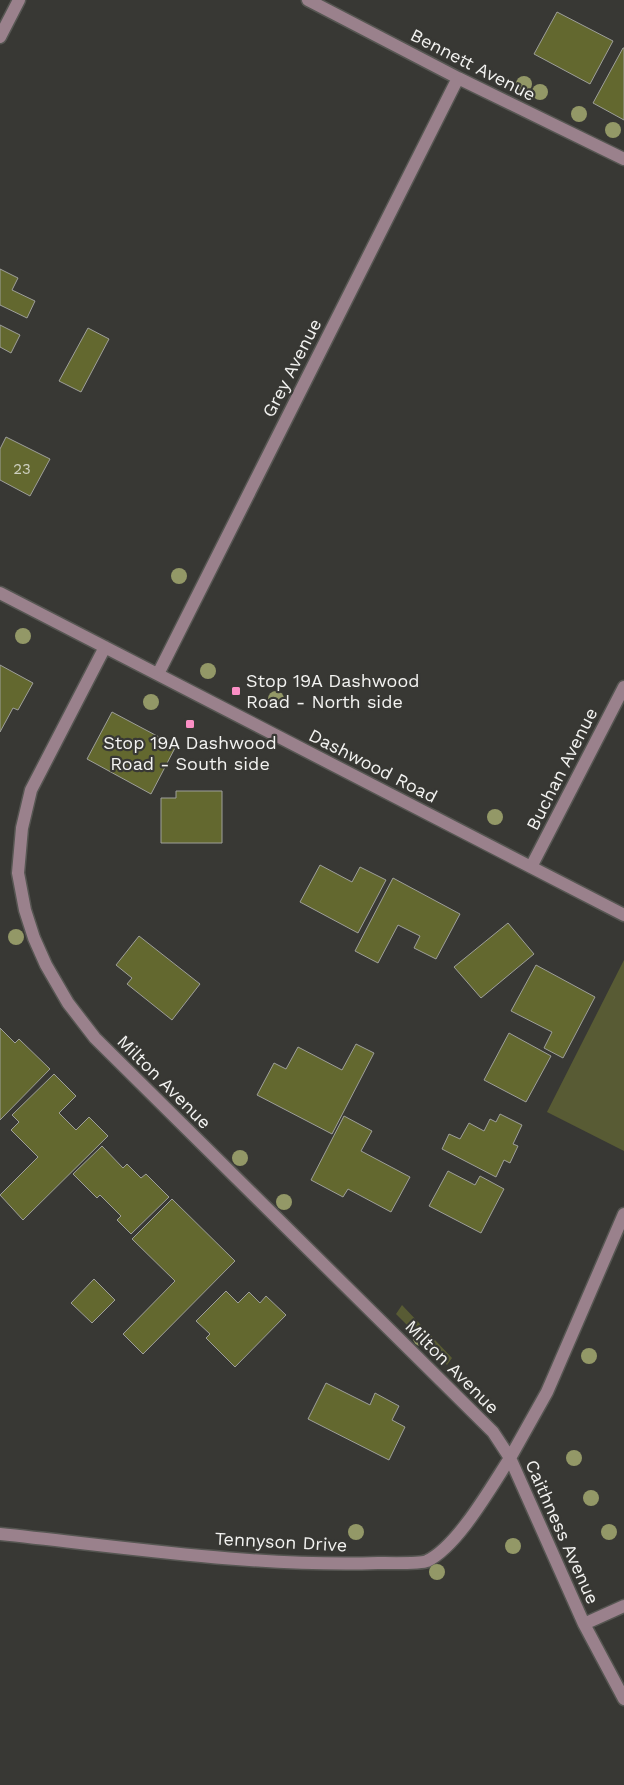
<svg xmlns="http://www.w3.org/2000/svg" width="624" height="1785" font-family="'Work Sans',sans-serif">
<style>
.green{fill:#585b34}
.building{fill:#63682f;stroke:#9e9f9a}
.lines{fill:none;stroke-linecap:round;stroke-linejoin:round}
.minor-casing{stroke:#565652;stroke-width:15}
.minor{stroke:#9a818c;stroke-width:12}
.tree{fill:#939867}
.poi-dot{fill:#fb8fc5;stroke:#383834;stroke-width:2}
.labels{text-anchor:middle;stroke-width:4.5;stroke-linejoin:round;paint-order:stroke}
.number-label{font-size:15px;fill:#ced0c0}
.street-label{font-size:18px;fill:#f2f2f0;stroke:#383834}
.poi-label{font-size:18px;fill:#f2f2f0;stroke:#383834;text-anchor:start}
</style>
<rect width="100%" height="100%" fill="#383834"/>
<path class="green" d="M 624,960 L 624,1151 L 547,1112 Z
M 402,1305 L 452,1358 L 447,1365 L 396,1314 Z"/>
<path class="building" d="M 557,12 L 613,41 L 590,84 L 534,54 Z
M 623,48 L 624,48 L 624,120 L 593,103 Z
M 0,269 L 18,278 L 12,290 L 35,301 L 27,318 L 0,305 Z
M 0,325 L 20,335 L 11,353 L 0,347 Z
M 88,328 L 109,339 L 81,392 L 59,381 Z
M 6,437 L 50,459 L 30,496 L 0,480 L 0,449 Z
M 0,665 L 33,683 L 18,710 L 13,708 L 0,732 Z
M 112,712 L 176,746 L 151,794 L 87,759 Z
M 176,791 L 222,791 L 222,843 L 161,843 L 161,798 L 176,798 Z
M 320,865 L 352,882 L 360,867 L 386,880 L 358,933 L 300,902 Z
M 393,878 L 460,914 L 436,959 L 414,948 L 420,936 L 398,925 L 378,963 L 355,951 Z
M 508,923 L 534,954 L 481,998 L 454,967 Z
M 139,936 L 200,984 L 172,1020 L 127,984 L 132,978 L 116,965 Z
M 536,965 L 595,997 L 563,1058 L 544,1048 L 552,1032 L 511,1011 Z
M 0,1028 L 15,1043 L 19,1039 L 50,1069 L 0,1120 Z
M 509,1033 L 551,1056 L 526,1102 L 484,1080 Z
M 356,1044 L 374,1053 L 332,1134 L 257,1095 L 274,1063 L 286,1069 L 298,1047 L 342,1070 Z
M 54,1074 L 76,1096 L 59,1113 L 76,1130 L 89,1117 L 108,1136 L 23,1220 L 0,1195 L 38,1157 L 11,1130 L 19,1122 L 12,1115 Z
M 500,1114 L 522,1125 L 513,1144 L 518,1146 L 510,1163 L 504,1160 L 496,1177 L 442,1149 L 449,1134 L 460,1139 L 469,1123 L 484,1131 L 490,1119 L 496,1122 Z
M 344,1116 L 372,1131 L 361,1151 L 410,1177 L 391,1212 L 348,1189 L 343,1197 L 311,1180 Z
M 102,1146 L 123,1168 L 127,1164 L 141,1178 L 146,1174 L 169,1197 L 131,1234 L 117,1220 L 121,1216 L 100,1195 L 97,1198 L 73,1174 Z
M 448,1171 L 475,1185 L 480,1176 L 504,1189 L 481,1233 L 429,1206 Z
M 172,1199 L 235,1261 L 143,1354 L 123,1334 L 175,1281 L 132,1239 Z
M 94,1279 L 115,1300 L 92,1323 L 71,1303 Z
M 226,1291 L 238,1303 L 249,1292 L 260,1303 L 266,1296 L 286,1315 L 235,1367 L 206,1338 L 210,1334 L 196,1321 Z
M 326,1383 L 370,1405 L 375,1393 L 399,1406 L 392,1420 L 405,1427 L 389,1460 L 308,1419 Z"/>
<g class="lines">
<g class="minor-casing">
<path id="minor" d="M 308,0 L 458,78 L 624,159
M 0,37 L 19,0
M 0,593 L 624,915
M 158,674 L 458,78
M 531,867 L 624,687
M 624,1214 L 547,1392 L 510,1458 L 584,1624 L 624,1699
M 0,1534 C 124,1547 253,1567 378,1563 C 388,1563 420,1564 427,1561 C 458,1546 491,1487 510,1458 L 493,1432 L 95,1038 L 68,1003 L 46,965 L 34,938 L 25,910 L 18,873 L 22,828 L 31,790 L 105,647
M 584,1624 L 624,1606"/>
</g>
<use href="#minor" class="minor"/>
</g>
<g class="tree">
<circle cx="524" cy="84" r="8"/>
<circle cx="540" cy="92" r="8"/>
<circle cx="579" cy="114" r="8"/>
<circle cx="613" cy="130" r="8"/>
<circle cx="179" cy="576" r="8"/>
<circle cx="23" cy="636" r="8"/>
<circle cx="208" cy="671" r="8"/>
<circle cx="276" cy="699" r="8"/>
<circle cx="151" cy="702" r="8"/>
<circle cx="495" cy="817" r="8"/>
<circle cx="16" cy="937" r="8"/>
<circle cx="240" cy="1158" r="8"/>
<circle cx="284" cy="1202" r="8"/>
<circle cx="421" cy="1338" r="8"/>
<circle cx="589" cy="1356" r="8"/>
<circle cx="574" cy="1458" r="8"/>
<circle cx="591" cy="1498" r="8"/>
<circle cx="356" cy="1532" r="8"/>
<circle cx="609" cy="1532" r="8"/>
<circle cx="513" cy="1546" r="8"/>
<circle cx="437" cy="1572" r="8"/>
</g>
<g class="poi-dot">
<rect x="231" y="686" width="10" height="10" rx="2.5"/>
<rect x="185" y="719" width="10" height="10" rx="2.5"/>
</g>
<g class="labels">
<g class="number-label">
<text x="22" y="474">23</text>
</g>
<g class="street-label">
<text transform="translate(473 65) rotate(27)" y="6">Bennett Avenue</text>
<text transform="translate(292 368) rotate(-63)" y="6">Grey Avenue</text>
<text transform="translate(373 766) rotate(27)" y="6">Dashwood Road</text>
<text transform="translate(562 769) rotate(-63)" y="6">Buchan Avenue</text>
<text transform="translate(164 1082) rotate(45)" y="6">Milton Avenue</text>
<text transform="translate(452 1367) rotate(45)" y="6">Milton Avenue</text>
<text transform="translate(562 1532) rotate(66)" y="6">Caithness Avenue</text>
<text transform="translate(281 1542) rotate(3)" y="6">Tennyson Drive</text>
</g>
<g class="poi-label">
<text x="246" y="687">Stop 19A Dashwood<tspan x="246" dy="21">Road - North side</tspan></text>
<text x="190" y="749" text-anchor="middle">Stop 19A Dashwood<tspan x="190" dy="21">Road - South side</tspan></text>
</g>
</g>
</svg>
